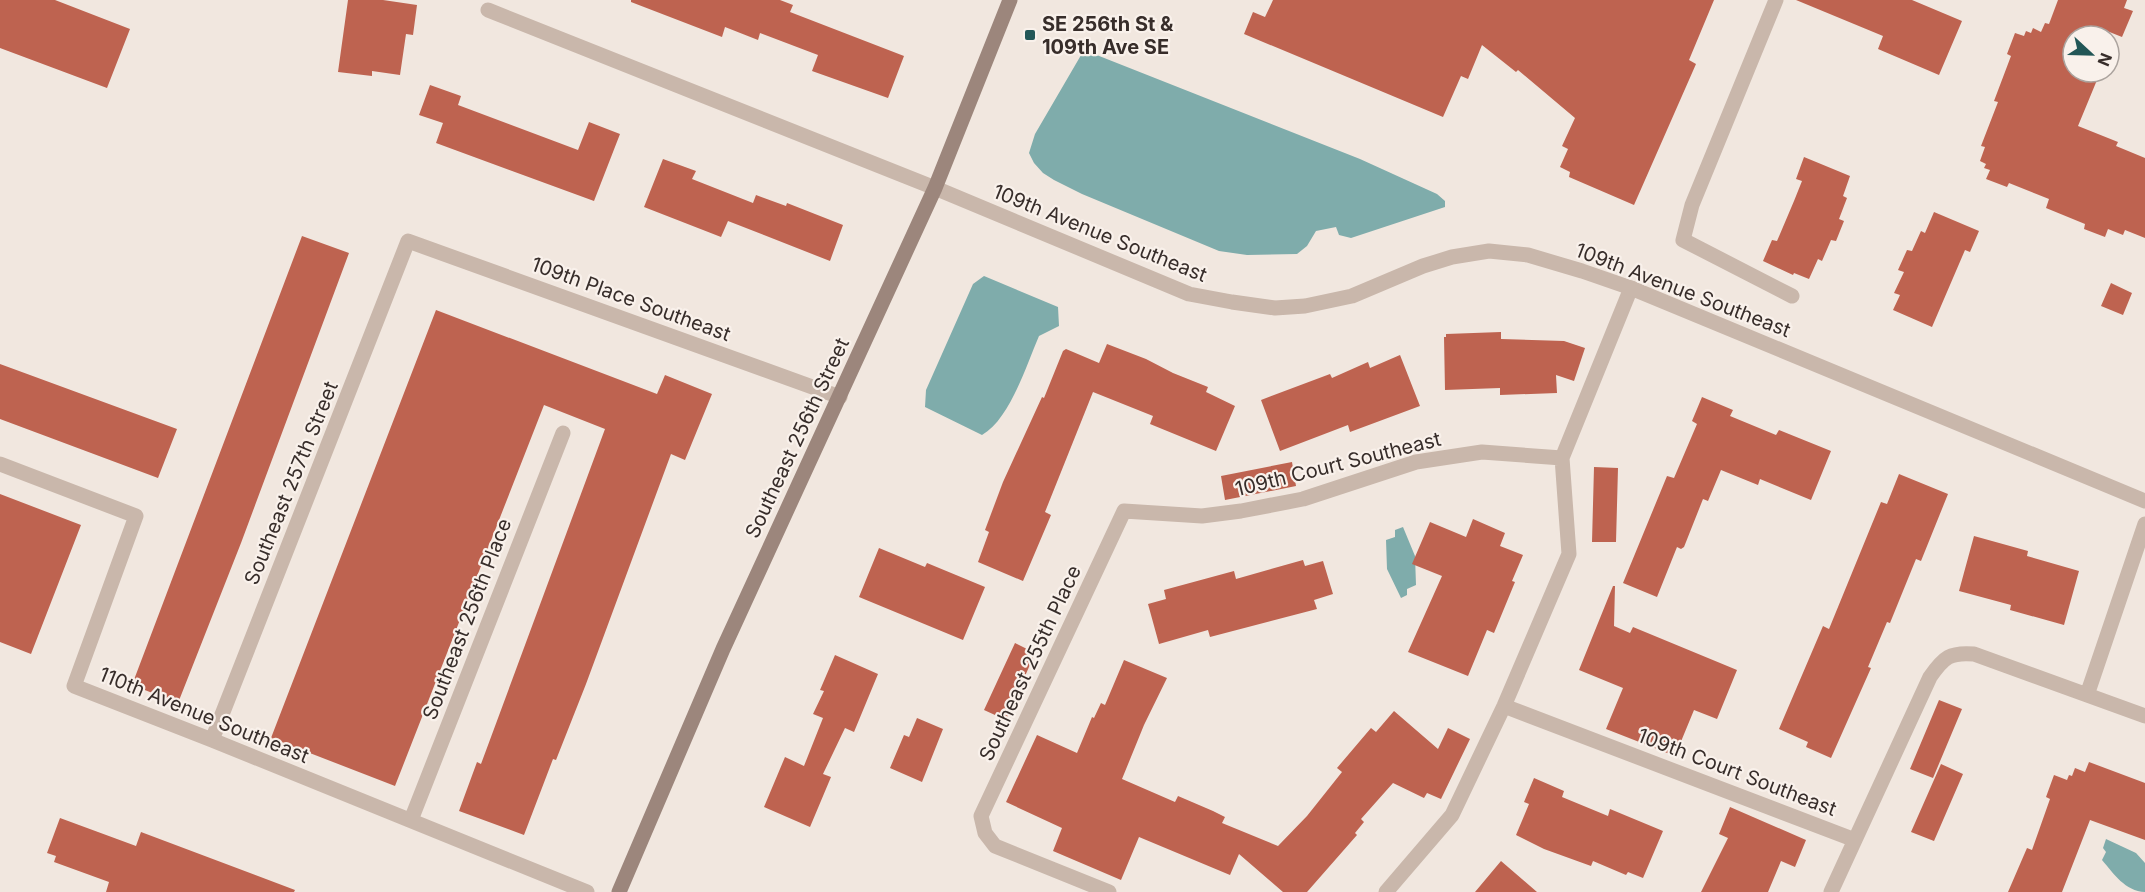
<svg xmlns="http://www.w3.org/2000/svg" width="2145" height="892" font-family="Inter,sans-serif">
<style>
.water{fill:#7facab}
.building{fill:#be6350}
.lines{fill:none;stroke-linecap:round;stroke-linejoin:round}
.minor{stroke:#c9b7ab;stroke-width:15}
.tertiary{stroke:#c9b7ab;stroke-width:15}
.secondary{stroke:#9c867c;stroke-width:15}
.poi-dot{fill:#225656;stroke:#f9f1eb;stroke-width:2}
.labels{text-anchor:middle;stroke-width:4.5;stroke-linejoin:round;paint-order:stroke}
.poi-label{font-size:20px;font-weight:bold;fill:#372d2a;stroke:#f9f1eb;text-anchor:start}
.street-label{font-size:20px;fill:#372d2a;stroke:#f9f1eb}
</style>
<rect width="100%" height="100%" fill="#f1e7df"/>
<path class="water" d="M 1084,50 L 1360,159 L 1437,194 L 1445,201 L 1445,207 L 1351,238 L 1339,235 L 1336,227 L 1316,231 L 1307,246 L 1297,254 L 1247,255 L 1219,251 L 1082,194 L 1054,180 L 1043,173 L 1034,163 L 1029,153 L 1035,134 Z
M 984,276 L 1058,307 L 1059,326 L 1039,336 C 1026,366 1010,419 982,435 L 925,407 L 926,390 L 973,284 Z
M 1403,527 L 1415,556 L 1416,585 L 1407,589 L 1407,595 L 1401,598 L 1387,569 L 1386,540 L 1395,537 L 1395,530 Z
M 2106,839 L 2136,853 L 2145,863 L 2145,892 C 2125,891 2114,874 2102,860 L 2106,852 L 2103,848 Z"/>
<path class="building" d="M 0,0 L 55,0 L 130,29 L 107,88 L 0,48 Z
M 348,0 L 383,0 L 417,5 L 413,35 L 406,34 L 400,75 L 372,71 L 372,76 L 338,72 Z
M 631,0 L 780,0 L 793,5 L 790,12 L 904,56 L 888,98 L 812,71 L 818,55 L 760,33 L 758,40 L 725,27 L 722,37 L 631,2 Z
M 1273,0 L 1714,0 L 1689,60 L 1696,64 L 1634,205 L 1569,177 L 1570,172 L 1560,167 L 1568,149 L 1562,146 L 1575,118 L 1518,70 L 1516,72 L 1482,45 L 1468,79 L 1461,76 L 1443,117 L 1244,34 L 1253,12 L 1265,17 Z
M 1796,0 L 1912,0 L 1962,21 L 1939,75 L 1878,49 L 1883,36 Z
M 2058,0 L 2127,0 L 2124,8 L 2133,11 L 2122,37 L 2107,31 L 2104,36 L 2073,36 L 2073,72 L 2090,72 L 2088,77 L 2097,80 L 2078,126 L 2118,142 L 2116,146 L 2145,158 L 2145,238 L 2125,230 L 2123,235 L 2108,229 L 2105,237 L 2084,229 L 2085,224 L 2046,208 L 2049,199 L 2009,183 L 2007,187 L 1986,179 L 1990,170 L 1984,168 L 1986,164 L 1980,161 L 1985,147 L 1981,146 L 1998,102 L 1994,101 L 2011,56 L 2007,54 L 2015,33 L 2024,36 L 2026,31 L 2031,33 L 2033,28 L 2041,32 L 2045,23 L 2049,24 Z
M 430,85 L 461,96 L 458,105 L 578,150 L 589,122 L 620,134 L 594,201 L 436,143 L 443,123 L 419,115 Z
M 1804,157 L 1850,176 L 1843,196 L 1847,198 L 1839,219 L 1844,221 L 1836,241 L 1831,240 L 1822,261 L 1818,259 L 1809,279 L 1794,273 L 1793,275 L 1763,261 L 1772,240 L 1777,241 L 1794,201 L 1802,181 L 1796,179 Z
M 663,159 L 696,171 L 692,179 L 753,203 L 756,195 L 786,206 L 787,203 L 843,225 L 830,261 L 728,221 L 721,237 L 644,207 Z
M 1934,212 L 1979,231 L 1970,252 L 1965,250 L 1932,327 L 1893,310 L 1900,295 L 1894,293 L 1904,272 L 1898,270 L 1907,250 L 1912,251 L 1921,231 L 1925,233 Z
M 302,236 L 349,253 L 241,543 L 178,703 L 132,685 Z
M 2111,283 L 2132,293 L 2123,315 L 2101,306 Z
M 436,310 L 657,394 L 665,375 L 712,394 L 685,460 L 671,454 L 586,684 L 556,760 L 553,759 L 524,835 L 459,811 L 477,762 L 481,764 L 605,429 L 544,405 L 395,786 L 271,738 Z
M 1501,332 L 1501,339 L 1564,341 L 1585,348 L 1574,381 L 1556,375 L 1557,393 L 1500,395 L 1500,388 L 1445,390 L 1444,337 L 1446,337 L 1446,334 Z
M 1107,344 L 1146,359 L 1173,373 L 1208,387 L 1206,392 L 1235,406 L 1216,451 L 1150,424 L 1153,416 L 1093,392 L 1045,512 L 1051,515 L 1023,581 L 978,562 L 989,532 L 985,530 L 1003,482 L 1042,397 L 1044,398 L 1063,351 L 1066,349 L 1099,363 Z
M 1400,355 L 1420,406 L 1350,432 L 1348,425 L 1280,451 L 1261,400 L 1330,374 L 1332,378 L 1368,362 L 1370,368 Z
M 0,364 L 177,429 L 158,478 L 0,419 Z
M 1702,397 L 1733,410 L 1730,416 L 1776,435 L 1779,430 L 1831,451 L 1811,500 L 1760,479 L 1758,485 L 1721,470 L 1708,501 L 1703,499 L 1684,547 L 1681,549 L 1677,547 L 1657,597 L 1623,583 L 1667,476 L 1674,478 L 1697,424 L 1692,421 Z
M 1292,462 L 1296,486 L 1225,500 L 1221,476 Z
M 1594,467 L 1618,468 L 1616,542 L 1592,542 Z
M 1899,474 L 1948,494 L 1921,561 L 1916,559 L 1890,623 L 1887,622 L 1868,667 L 1871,668 L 1831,758 L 1806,747 L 1808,742 L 1779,729 L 1823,626 L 1829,629 L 1881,502 L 1887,504 Z
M 0,494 L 81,525 L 31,654 L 0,642 Z
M 1473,519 L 1505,533 L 1500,546 L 1523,555 L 1512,581 L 1515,582 L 1494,633 L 1487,630 L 1468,676 L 1408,652 L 1442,576 L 1412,564 L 1430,522 L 1466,537 Z
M 1974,536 L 2028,551 L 2027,556 L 2079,571 L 2064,625 L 2010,610 L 2011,605 L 1959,591 Z
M 879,548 L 925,567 L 927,563 L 985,587 L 963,640 L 859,597 Z
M 1303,560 L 1305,566 L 1323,561 L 1333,594 L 1314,600 L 1317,609 L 1210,637 L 1208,630 L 1159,644 L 1148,604 L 1166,599 L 1164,590 L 1234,571 L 1236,579 Z
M 1613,586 L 1615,586 L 1614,626 L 1630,633 L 1633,627 L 1737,670 L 1717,719 L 1694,710 L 1675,756 L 1606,729 L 1623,688 L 1579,670 Z
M 1015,643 L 1035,653 L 1006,720 L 984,710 Z
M 835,655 L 878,674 L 854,732 L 845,728 L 823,774 L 831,777 L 810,827 L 764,807 L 785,757 L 804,766 L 823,718 L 813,714 L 824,691 L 820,690 Z
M 1124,660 L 1167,678 L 1144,725 L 1122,779 L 1175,802 L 1178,796 L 1213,811 L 1225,817 L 1222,823 L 1278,846 L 1307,816 L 1342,772 L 1337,768 L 1371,728 L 1376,732 L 1394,711 L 1438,749 L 1448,728 L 1470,739 L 1441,799 L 1427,793 L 1424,798 L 1393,783 L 1361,819 L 1364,822 L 1355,833 L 1357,835 L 1307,892 L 1283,892 L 1239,854 L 1230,875 L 1139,837 L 1121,880 L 1053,851 L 1062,828 L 1006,802 L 1037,735 L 1077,753 L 1092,717 L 1094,718 L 1101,703 L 1105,705 Z
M 1939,700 L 1962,709 L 1933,778 L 1910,769 Z
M 917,718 L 943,729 L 922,782 L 890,768 L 904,735 L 909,737 Z
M 2089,762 L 2145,783 L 2145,840 L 2090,820 L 2062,892 L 2008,892 L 2027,848 L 2032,850 L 2050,799 L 2046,797 L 2054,775 L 2067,780 L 2069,775 L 2072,776 L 2075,768 L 2085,772 Z
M 1941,764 L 1963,774 L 1934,841 L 1911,832 Z
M 1534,778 L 1564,791 L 1562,797 L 1608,816 L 1610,809 L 1663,831 L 1643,878 L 1628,872 L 1626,875 L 1593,861 L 1591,866 L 1544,849 L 1516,835 L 1529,804 L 1524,802 Z
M 1730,807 L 1806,840 L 1795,867 L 1781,861 L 1768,892 L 1701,892 L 1728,838 L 1719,834 Z
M 60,818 L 136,846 L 141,832 L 295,890 L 294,892 L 106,892 L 109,882 L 54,862 L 56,856 L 47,853 Z
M 1501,861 L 1537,892 L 1475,892 Z"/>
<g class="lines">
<path class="minor" d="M 1776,0 L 1692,205 L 1683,240 L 1792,296
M 488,10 L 935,188
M 0,464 L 136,516 L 74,686 L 212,740 L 587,892
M 2087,695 L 2145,524
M 1504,706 L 1855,840
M 212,740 L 408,241 L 840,397
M 411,820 L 563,433
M 1109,892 L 995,846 L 985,833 L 981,816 L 1124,511 L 1202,516 L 1241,511 L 1303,499 L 1416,462 L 1482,452 L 1562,458
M 1386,892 L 1452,815 L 1504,706 L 1569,554 L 1562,458 L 1631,288
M 1831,892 L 1930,677 C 1944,657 1950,652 1974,654 L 2145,716"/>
<path class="tertiary" d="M 935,188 L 1189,294 L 1232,302 L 1275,308 L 1305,306 L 1352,296 L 1423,266 L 1452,257 L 1489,251 L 1528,255 L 1582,271 L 1631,288 L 2145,501"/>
<path class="secondary" d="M 619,892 L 723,649 L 935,188 L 1010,0"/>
</g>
<rect class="poi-dot" x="1024" y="29" width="12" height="12" rx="3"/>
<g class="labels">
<g class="poi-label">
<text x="1042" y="31">SE 256th St &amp;<tspan x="1042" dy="23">109th Ave SE</tspan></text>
</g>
<g class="street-label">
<text transform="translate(1100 233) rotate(22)" y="7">109th Avenue Southeast</text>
<text transform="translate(1683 290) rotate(21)" y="7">109th Avenue Southeast</text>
<text transform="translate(631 299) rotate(20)" y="7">109th Place Southeast</text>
<text transform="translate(797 438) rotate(-65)" y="7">Southeast 256th Street</text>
<text transform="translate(1338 464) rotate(-14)" y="7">109th Court Southeast</text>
<text transform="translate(291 483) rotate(-68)" y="7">Southeast 257th Street</text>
<text transform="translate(467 619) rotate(-69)" y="7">Southeast 256th Place</text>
<text transform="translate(1030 663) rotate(-65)" y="7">Southeast 255th Place</text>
<text transform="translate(204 715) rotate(22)" y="7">110th Avenue Southeast</text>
<text transform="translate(1737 772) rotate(21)" y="7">109th Court Southeast</text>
</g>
</g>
<g transform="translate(2091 54) rotate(112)"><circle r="28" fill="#f9f1eb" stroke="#aba39e" stroke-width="1.5"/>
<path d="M0-4.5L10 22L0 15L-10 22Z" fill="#225656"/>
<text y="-9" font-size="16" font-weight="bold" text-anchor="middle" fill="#372d2a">N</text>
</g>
</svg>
